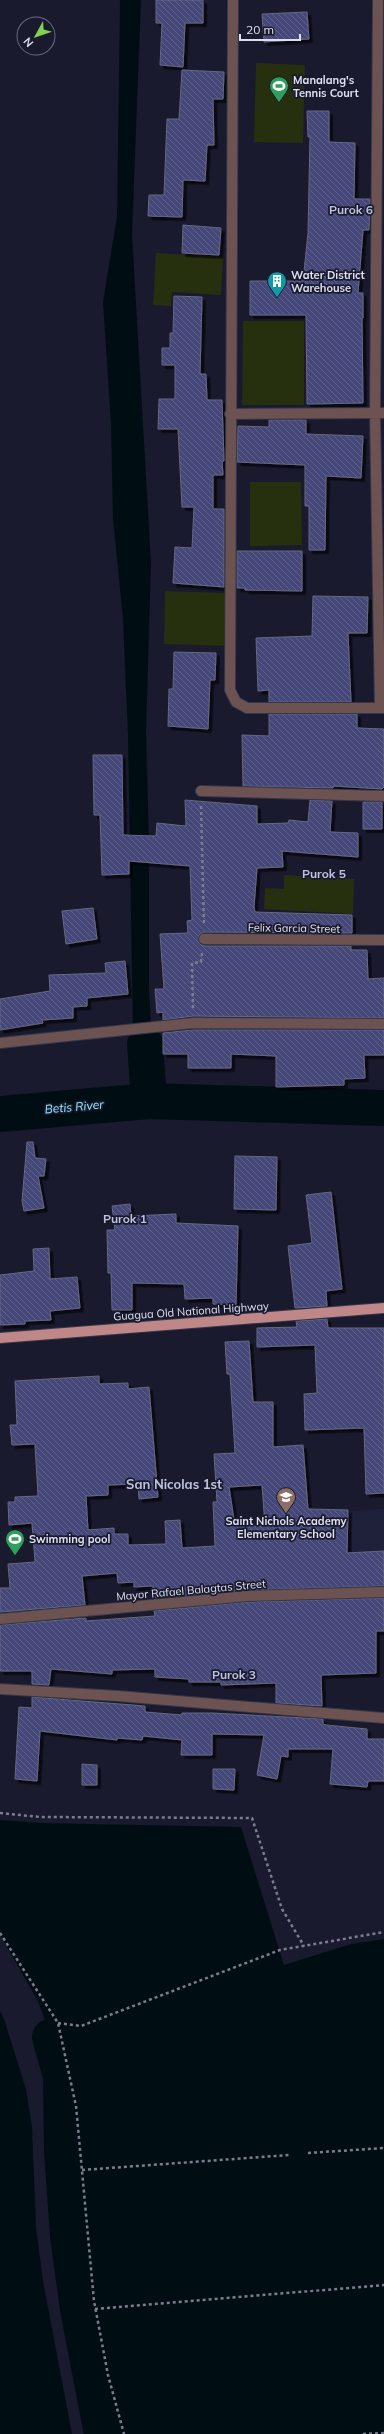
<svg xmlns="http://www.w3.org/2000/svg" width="384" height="2434" font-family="Mulish,sans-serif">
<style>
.built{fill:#1f203a}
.green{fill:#27300e}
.water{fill:#000e13}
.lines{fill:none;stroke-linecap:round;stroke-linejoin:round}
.river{stroke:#000e13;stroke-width:36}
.building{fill:url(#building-back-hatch);stroke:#666881;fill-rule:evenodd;filter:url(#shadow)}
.minor-casing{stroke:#353649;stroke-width:12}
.major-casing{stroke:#353649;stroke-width:12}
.path{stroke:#7b7d8e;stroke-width:2.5;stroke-dasharray:3 3;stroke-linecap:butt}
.minor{stroke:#6d5252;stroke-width:10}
.major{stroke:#bf8788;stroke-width:10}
.labels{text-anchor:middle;stroke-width:3.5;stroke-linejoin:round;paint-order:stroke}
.poi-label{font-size:11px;font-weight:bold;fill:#dee0ef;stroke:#191a2e;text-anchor:start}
.street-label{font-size:11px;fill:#dee0ef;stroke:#191a2e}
.neighbourhood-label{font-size:12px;font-weight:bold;fill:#bec2dd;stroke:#191a2e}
.water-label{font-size:12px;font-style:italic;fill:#91e9fc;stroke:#191a2e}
.quarter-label{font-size:13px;font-weight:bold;fill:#bec2dd;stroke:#191a2e}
</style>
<defs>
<pattern id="building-back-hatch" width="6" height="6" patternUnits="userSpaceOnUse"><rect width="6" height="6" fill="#444778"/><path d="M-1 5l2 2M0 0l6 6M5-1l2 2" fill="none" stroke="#5f618c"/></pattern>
<filter id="shadow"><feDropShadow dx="3.5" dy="3.5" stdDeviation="0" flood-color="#0009"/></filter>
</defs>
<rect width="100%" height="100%" fill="#191a2e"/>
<path class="built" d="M 384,1509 L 384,1590 L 354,1591 L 350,1511 Z"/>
<path class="green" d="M 256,63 L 305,65 L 303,143 L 254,142 Z
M 156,253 L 223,257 L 221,295 L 172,292 L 171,306 L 153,305 Z
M 243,321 L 304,321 L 304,405 L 242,405 Z
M 250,482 L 301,482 L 302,545 L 250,546 Z
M 165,591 L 228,593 L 227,646 L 164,644 Z
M 284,875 L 354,879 L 353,914 L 264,909 L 265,888 L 284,889 Z"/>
<path class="water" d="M 120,0 L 141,0 L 132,234 L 151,563 L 146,731 L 149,843 L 149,988 L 154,1085 L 148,1094 L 139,1084 L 133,1032 L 128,736 L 123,619 L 113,519 L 111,424 L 103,302 L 117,217 Z
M 0,1820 L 40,1823 L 241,1827 L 284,1965 L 351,1944 L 384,1939 L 384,2434 L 108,2434 L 80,2299 L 65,2154 L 65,2075 L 38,2001 L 0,1935 Z
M 0,2011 L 4,2019 L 26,2089 L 32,2127 L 36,2227 L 43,2281 L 72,2434 L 0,2434 Z"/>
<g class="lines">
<path class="river" d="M 145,1044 L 149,1101
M 0,1114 L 149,1101 L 384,1108
M 50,2037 L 61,2076 L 62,2152 L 68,2236 L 78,2309 L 102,2434"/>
</g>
<path class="building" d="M 156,0 L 203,0 L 203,23 L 185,23 L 183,67 L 160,65 L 162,23 L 156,23 Z
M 307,12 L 309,39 L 264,42 L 262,14 Z
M 182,70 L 224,72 L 223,99 L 213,99 L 214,145 L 207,145 L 205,181 L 183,180 L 182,217 L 148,216 L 149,195 L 164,195 L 167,119 L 179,119 Z
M 307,111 L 329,111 L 329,142 L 355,143 L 354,199 L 370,199 L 369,230 L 363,230 L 358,293 L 363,293 L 363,318 L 362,318 L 363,403 L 307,404 L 306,315 L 250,315 L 250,281 L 303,281 L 308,233 L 310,137 L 308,137 Z
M 183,225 L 221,228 L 219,255 L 182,253 Z
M 174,296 L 202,297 L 200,374 L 206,374 L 207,400 L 222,400 L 224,461 L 222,461 L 223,475 L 213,475 L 213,509 L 224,509 L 224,587 L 173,583 L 175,547 L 192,548 L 194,507 L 182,507 L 178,429 L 158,429 L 159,399 L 175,399 L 175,365 L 162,365 L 162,348 L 170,348 L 170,333 L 173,333 Z
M 269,420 L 306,420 L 306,434 L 363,436 L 361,478 L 326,476 L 325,550 L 309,550 L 309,506 L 305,506 L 305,465 L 237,462 L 238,426 L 269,427 Z
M 237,551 L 302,551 L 302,591 L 245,590 L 245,588 L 237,588 Z
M 313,596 L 368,597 L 367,633 L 348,633 L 351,702 L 269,702 L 269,690 L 258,691 L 256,638 L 312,636 Z
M 174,652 L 216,653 L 215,680 L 210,680 L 208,729 L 168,726 L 169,689 L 173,689 Z
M 269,714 L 357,714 L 357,728 L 384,729 L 384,787 L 382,789 L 333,786 L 333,788 L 243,786 L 242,735 L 269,736 Z
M 93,755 L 122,755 L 123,835 L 156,836 L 157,823 L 186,826 L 185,800 L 257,806 L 257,824 L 288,823 L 289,820 L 308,822 L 310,800 L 332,801 L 330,832 L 358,833 L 358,857 L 282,851 L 283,867 L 257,868 L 254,907 L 255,912 L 352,915 L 352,933 L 204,932 L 199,935 L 198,939 L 204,946 L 351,946 L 351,950 L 367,950 L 368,979 L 384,978 L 384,1018 L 193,1016 L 163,1020 L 163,1012 L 157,1013 L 155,989 L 164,989 L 160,934 L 188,933 L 187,921 L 192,920 L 190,866 L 129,861 L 129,874 L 102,875 L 100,815 L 94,815 Z
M 363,802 L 382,802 L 382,829 L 363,829 Z
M 93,908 L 97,939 L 66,944 L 62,911 Z
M 125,961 L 128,994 L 87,998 L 87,1006 L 73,1007 L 73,1018 L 42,1020 L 43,1023 L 0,1030 L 0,999 L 50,991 L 49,975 L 106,973 L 105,963 Z
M 193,1030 L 384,1030 L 384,1055 L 364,1055 L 365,1078 L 344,1079 L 344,1085 L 276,1087 L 276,1056 L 231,1054 L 231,1068 L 188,1068 L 188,1054 L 163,1054 L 163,1033 Z
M 27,1142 L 33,1142 L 35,1158 L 46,1159 L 44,1176 L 38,1176 L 44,1208 L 24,1211 L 22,1201 Z
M 235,1156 L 277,1157 L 276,1210 L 234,1209 Z
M 331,1192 L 342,1289 L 326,1291 L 327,1306 L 295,1308 L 288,1246 L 312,1243 L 306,1195 Z
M 130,1204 L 131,1216 L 176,1214 L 176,1223 L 238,1226 L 236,1305 L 213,1304 L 213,1298 L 185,1299 L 184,1284 L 132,1283 L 132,1310 L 112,1310 L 111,1273 L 108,1273 L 107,1230 L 115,1230 L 112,1206 Z
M 49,1248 L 50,1279 L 77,1277 L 80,1308 L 50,1311 L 51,1320 L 25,1321 L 25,1324 L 0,1325 L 0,1275 L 34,1271 L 33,1249 Z
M 327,1319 L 328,1328 L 384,1328 L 384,1493 L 366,1494 L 364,1428 L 305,1430 L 304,1394 L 317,1393 L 315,1345 L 257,1347 L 257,1328 L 297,1327 L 296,1321 Z
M 249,1341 L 253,1402 L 273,1402 L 273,1447 L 303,1445 L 308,1509 L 348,1510 L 347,1553 L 384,1551 L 384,1586 L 247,1590 L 153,1598 L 153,1586 L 134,1587 L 134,1582 L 118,1583 L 117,1573 L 82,1576 L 85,1605 L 0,1612 L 0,1588 L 10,1588 L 8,1564 L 35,1562 L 32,1523 L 9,1525 L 8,1502 L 15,1502 L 15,1497 L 38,1496 L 35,1444 L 12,1445 L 10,1425 L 17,1425 L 15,1381 L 99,1376 L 99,1384 L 128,1383 L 128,1389 L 149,1387 L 158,1497 L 139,1499 L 138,1484 L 108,1485 L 108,1495 L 86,1496 L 88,1530 L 114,1528 L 114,1534 L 128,1534 L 128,1545 L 166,1544 L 165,1521 L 180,1520 L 182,1548 L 215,1546 L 213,1502 L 217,1502 L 214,1454 L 235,1453 L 230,1374 L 227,1374 L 225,1342 ZM 262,1485 L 265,1526 L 235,1526 L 229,1487 Z
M 384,1598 L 384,1631 L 376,1631 L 376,1673 L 321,1675 L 322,1706 L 276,1703 L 276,1683 L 221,1685 L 221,1682 L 189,1682 L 189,1679 L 155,1677 L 155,1669 L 112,1670 L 112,1674 L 51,1669 L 49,1685 L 32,1684 L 32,1671 L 0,1671 L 0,1625 L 86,1618 L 86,1621 L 155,1616 L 154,1611 L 247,1602 Z
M 32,1697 L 145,1706 L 145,1712 L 182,1715 L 182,1713 L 213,1713 L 323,1719 L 323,1724 L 326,1725 L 367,1729 L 367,1739 L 384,1739 L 384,1781 L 368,1781 L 367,1787 L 330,1784 L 333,1749 L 288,1749 L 288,1757 L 281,1756 L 277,1779 L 257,1775 L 264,1735 L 212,1734 L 212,1755 L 181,1755 L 182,1740 L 143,1736 L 142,1740 L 117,1738 L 117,1740 L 40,1731 L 37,1781 L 15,1779 L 19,1707 L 32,1708 Z
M 82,1764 L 97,1765 L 97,1785 L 82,1785 Z
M 213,1769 L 235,1769 L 234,1790 L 213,1789 Z"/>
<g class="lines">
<g class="minor-casing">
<path id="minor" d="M 233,0 L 230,690 L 236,702 L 247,708 L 384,708
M 378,0 L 375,413 L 380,708
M 230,414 L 384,413
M 201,791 L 384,796
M 204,939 L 384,940
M 0,1043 L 193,1023 L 384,1024
M 0,1619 L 247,1596 L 384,1592
M 0,1689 L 118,1696 L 384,1718"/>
</g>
<g class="major-casing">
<path id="major" d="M 0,1338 L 384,1308"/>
</g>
<path class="path" d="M 201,806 L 204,925
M 193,1008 L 192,963 L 201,962 L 202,953
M 0,1813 L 40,1817 L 252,1818 L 282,1909 L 304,1946
M 0,1933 L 58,2023 L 76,2106 L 94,2301 L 108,2375 L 124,2434
M 58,2023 L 81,2026 L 280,1950 L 384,1932
M 308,2153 L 384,2148
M 82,2170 L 289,2155
M 95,2309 L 384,2285
M 363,2434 L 384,2433"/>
<use href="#minor" class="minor"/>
<use href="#major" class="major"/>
</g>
<defs>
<g id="stadium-pin" transform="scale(1)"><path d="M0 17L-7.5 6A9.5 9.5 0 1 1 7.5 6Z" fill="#2e9e5b" stroke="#191a2e"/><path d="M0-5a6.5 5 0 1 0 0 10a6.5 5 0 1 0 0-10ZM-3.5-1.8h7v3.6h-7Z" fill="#fff"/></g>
<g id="building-pin" transform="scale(1)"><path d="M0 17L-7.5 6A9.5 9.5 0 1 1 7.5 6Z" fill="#0f9aa8" stroke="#191a2e"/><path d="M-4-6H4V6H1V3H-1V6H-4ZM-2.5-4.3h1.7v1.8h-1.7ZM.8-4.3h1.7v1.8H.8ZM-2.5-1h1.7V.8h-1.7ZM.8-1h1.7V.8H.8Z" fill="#fff"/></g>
<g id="school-pin" transform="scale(1)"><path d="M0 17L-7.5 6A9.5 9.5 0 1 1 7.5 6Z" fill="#8d6e63" stroke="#191a2e"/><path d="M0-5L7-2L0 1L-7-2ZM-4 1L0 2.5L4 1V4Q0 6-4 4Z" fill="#fff"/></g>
</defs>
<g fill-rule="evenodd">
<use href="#stadium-pin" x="279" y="86"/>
<use href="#building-pin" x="277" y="281"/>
<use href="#school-pin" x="286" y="1497"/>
<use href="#stadium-pin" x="15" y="1539"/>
</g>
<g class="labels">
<g class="poi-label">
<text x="293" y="84">Manalang's<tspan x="293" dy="13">Tennis Court</tspan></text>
<text x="291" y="279">Water District<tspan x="291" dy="13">Warehouse</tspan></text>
<text x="286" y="1525" text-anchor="middle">Saint Nichols Academy<tspan x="286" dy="13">Elementary School</tspan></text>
<text x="29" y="1543">Swimming pool</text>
</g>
<g class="street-label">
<text transform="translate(294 928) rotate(1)" y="4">Felix Garcia Street</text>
<text transform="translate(191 1311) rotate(-4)" y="4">Guagua Old National Highway</text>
<text transform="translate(191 1590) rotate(-5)" y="4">Mayor Rafael Balagtas Street</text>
</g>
<g class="neighbourhood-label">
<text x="351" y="214">Purok 6</text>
<text x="324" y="878">Purok 5</text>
<text x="125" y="1223">Purok 1</text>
<text x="234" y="1679">Purok 3</text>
</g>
<g class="water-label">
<text transform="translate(74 1107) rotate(-5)" y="4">Betis River</text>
</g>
<g class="quarter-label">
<text x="174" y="1489">San Nicolas 1st</text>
</g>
</g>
<g transform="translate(36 36) rotate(230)"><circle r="19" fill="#191a2e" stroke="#68697b"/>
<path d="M0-3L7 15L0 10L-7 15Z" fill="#82d04f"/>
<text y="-6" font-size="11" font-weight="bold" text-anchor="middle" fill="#dee0ef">N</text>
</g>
<path d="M240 34v6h60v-6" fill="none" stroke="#dee0ef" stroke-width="2"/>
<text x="246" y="34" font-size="12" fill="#dee0ef" stroke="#191a2e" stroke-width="3" paint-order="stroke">20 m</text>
</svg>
